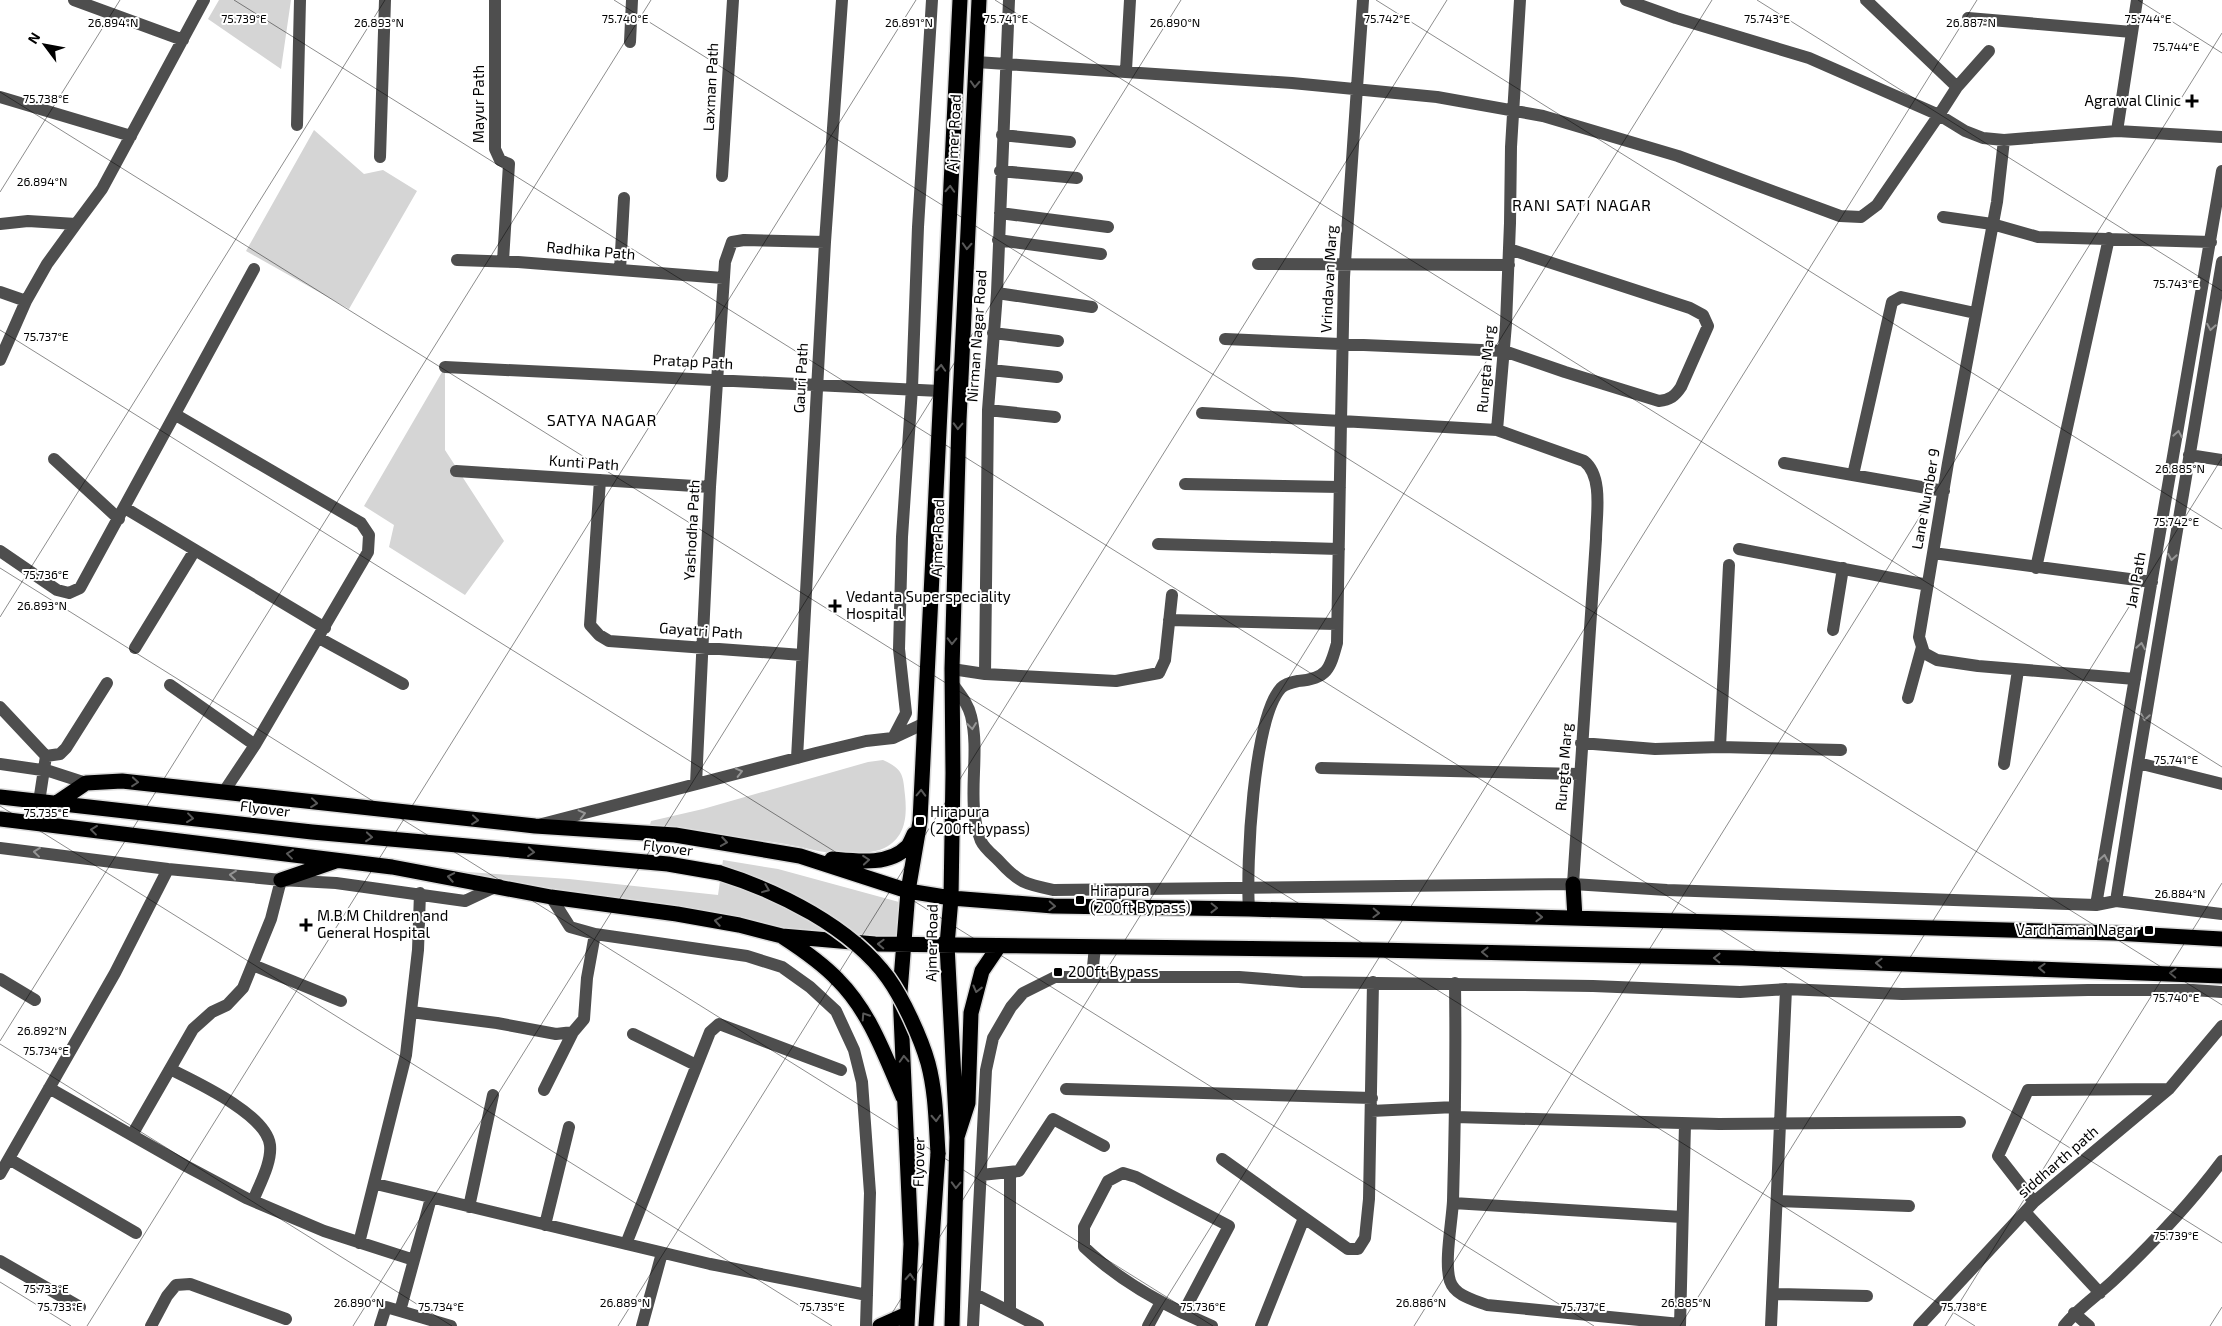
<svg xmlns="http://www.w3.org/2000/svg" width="2222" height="1326" font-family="'Exo 2',sans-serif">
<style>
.green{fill:#d5d5d5}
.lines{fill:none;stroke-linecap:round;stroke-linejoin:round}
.highway-casing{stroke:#dbdbdb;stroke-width:18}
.minor{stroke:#4e4e4e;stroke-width:12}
.highway{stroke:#000;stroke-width:15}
.highway-bridge-casing{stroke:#dbdbdb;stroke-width:18;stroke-linecap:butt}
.highway-bridge{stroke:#000;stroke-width:15}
.oneway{stroke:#595959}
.oneway2{stroke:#959595}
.ticks{fill:none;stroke:#000;stroke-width:1;stroke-opacity:0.45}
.poi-dot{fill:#000;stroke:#fff;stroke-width:2}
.labels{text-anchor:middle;stroke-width:4;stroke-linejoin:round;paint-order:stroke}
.street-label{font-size:15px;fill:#000;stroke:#fff}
.poi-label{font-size:15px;fill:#000;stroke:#fff;text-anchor:start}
.neighbourhood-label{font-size:16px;letter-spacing:1px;fill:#000;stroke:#fff}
.ticks-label{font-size:12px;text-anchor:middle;fill:#000;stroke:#fff;stroke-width:4;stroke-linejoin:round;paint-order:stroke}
</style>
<rect width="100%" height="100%" fill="#fff"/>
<path class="green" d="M 219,0 L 291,0 L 281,69 L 208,19 Z
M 314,130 L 364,174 L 383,170 L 417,191 L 349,309 L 246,251 Z
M 445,367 L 445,450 L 504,541 L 465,595 L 389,547 L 394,525 L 364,506 Z
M 883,760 C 903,769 903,775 905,795 C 907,815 906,835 888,846 C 875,855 847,854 831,853 C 814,851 796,845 779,843 C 736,837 692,833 649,828 L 651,821 L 703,809 L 868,762 Z
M 723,860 L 778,869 L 899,902 L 900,906 L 897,937 L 810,938 L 397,867 L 569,879 L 718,895 Z"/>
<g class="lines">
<g class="highway-casing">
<path id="highway" d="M 0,797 L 312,832 L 668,864 L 720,873
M 55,804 L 86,783 L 122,781 L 535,826 L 675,835 L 800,856 L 908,891 L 951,898 L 1053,906 L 1249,909 L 2114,933 L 2222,939
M 0,819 L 392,867 L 551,897 L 677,914 L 739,925 L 782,936 L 875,944 L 1375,950 L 1742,958 L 2222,976
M 832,859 C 855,861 889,866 907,847 C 910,844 912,838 914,834
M 281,880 L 336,861
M 1573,884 L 1575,918
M 783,937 C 803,950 822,963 838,980 C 870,1012 885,1056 903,1097
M 957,1137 L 947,945 L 951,898 L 953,773 L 952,669 L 959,420 L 979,0
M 880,1326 L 907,1314
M 907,1326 L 911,1244 L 900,992 L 908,891 L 920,821 L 960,0
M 926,1326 L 938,1153
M 952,1326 L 957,1137 L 968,1103 L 971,1013 L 982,971 L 999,946"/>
</g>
<path class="minor" d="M 74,0 L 183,40
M 495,0 L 495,149 L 500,160 L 509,164 L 503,261
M 1520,0 L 1511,147 L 1510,223 L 1506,324 L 1497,430 L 1584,461 C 1604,477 1596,516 1596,539 L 1573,884
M 1626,0 L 1676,18 L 1809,58 L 1939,115 L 1957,87 L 1989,51
M 1866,0 L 1957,87
M 1968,18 L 2132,32
M 630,42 L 632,0
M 976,62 L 1292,83 L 1437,97 L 1543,116 L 1678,156 L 1840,216 L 1861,217 L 1877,205 L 1939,115 L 1965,131 L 1983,138 L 2004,140 L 2117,131 L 2222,137
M 1126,70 L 1130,0
M 0,97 L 131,136
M 297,125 L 300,0
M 2117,131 L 2137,0
M 1002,135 L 1070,142
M 2004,140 L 1997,202 L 1948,463 L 1919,637 L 1924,653 L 1937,660 L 1978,666 L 2135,679
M 380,157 L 385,0
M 1000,171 L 1077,178
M 722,176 L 733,0
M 1000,213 L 1108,227
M 1943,217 L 1992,224 L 2038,237 L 2211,242
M 0,224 L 28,221 L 76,224 L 102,189 L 204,0
M 998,240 L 1101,254
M 457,260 L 518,262 L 723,278
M 1258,264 L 1509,265
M 620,270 L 624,198
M 0,292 L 26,301
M 997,293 L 1092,307
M 993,333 L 1058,341
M 1225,339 L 1504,351 L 1565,372 L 1659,401 C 1670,400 1675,396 1681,387 L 1708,326 L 1703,315 L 1690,308 L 1509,249
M 0,360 L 26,301 L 47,264 L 76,224
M 445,367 L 940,391
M 991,370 L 1057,377
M 988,410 L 1055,417
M 1202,413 L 1341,421 L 1344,277 L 1363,0
M 176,415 L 361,523 L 369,535 L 368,552 L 255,745 L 223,793
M 2189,455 L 2222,460
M 54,459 L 119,519
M 1784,463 L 1944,491
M 456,471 L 710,487
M 1853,475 L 1892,302 L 1901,297 L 1975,313
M 600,480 L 590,625 L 599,635 L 609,641 L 802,655
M 1185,484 L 1340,487
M 125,508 L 325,628
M 1158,544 L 1339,549
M 1739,549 L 1928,585
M 0,551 L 57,590 L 69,593 L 80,588 L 254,269
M 1933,553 L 2152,582
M 2036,568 L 2109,238
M 1169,620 L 1337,624
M 1833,630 L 1843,568
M 319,638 L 403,684
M 135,648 L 195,550
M 952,669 L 985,674 L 1116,681 L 1159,673 L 1165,660 L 1172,595
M 985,674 L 988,410 L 997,293 L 1009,0
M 952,683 C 959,693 968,703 971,716 C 981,756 965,801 981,841 C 984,848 993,855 999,861 C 1019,883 1025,884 1054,890 L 1573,884 L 1667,890 L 2096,905 L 2116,901 L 2222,914
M 170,685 L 255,745
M 1908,698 L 1922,647
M 0,707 L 46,756 L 39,802
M 893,738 L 906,713 L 899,649 L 902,537 L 912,388 L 918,227 L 932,0
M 1581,743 L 1655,749 L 1720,747 L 1841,750
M 1720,747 L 1729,565
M 46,756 L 60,754 L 66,748 L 107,683
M 797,758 L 825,242 L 842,0
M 2138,763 L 2222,784
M 0,764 L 49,771 L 86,783
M 2004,764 L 2018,670
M 1321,768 L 1579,774
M 696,784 L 710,487 L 725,262 L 732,242 L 744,240 L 825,242
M 542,824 L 816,753 L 866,741 L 893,738 L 923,724
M 0,848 L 168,869 L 281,880 L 336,883 L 465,901 L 499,885
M 551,897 L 570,927 L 595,934 L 747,956 L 782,967 L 810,987 L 836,1011 L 854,1050 L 862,1082 L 870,1193 L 866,1326
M 2116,901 L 2138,763 L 2222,262
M 2096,905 L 2222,171
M 1249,909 C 1246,866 1253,719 1281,688 C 1285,684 1293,682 1298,681 C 1327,679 1330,669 1337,643 L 1341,421 L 1497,430
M 253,965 L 341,1001
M 1092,977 L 1239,977 L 1302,982 L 1593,986 L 1740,992 L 1786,989 L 1902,994 L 2088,990 L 2193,990 L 2222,992
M 0,979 L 35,1000
M 1455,983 C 1456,1056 1455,1128 1453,1201 C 1452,1222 1444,1262 1450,1281 C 1455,1296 1474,1300 1487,1305 L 1680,1324
M 411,1012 L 497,1023 L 556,1034 L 573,1032 L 584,1019 L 587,978 L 595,934
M 633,1034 L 696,1065
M 170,1069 C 196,1082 266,1114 270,1145 C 272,1163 259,1185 253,1201
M 49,1088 L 186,1166 L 246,1198 L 324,1231 L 414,1260
M 1066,1089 L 1372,1098
M 544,1090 L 573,1032
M 1371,1111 L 1455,1107
M 1455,1117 L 1719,1124 L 1960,1122
M 132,1135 L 193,1029 L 212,1012 L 227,1005 L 243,988 L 271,919 L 281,880
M 9,1159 L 136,1233
M 1222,1159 L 1348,1249 L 1358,1249 L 1365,1238 L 1369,1199 L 1373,982
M 1123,1173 L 1136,1177 L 1229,1226 L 1183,1313 C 1148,1296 1112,1274 1084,1247 L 1084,1227 L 1108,1181 Z
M 0,1174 L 115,973 L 168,869
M 981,1175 L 1019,1171 L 1053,1119 L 1104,1146
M 376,1184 L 710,1264 L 867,1295
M 1777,1201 L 1909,1206
M 2034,1202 L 1998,1156 L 2028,1090 L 2169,1089
M 1453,1203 L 1682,1217
M 469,1207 L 493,1095
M 2025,1212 L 2100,1293
M 545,1225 L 569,1127
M 359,1243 L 406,1055 L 418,950 L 420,893
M 626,1244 L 710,1032 L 719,1024 L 841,1070
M 0,1261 L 80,1307
M 975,1294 L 1038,1326
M 1773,1294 L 1867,1296
M 400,1311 L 451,1326
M 1010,1311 L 1010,1173
M 1183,1313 L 1212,1326
M 2074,1313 L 2089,1326
M 151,1326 L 167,1296 L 176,1285 L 190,1284 L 286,1319
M 380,1326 L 386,1307 L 400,1311 L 431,1198
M 642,1326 L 662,1253
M 973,1326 L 986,1070 L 993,1038 L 1011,1007 L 1023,993 L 1055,977 L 1092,977 L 1095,946
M 1148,1326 L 1161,1302
M 1261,1326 L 1304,1218
M 1680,1326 L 1685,1124
M 1771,1326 L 1786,989
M 1919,1326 L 2034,1202 L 2169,1089 L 2222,1026
M 2064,1326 C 2078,1308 2097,1296 2114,1280 C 2153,1243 2190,1204 2222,1161"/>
<use href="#highway" class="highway"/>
<g class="highway-bridge-casing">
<path id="highway-bridge" d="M 720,873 C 778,891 851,927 888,978 C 903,999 921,1038 928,1063 C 936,1093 936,1123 938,1153"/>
</g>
<use href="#highway-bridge" class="highway-bridge"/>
</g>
<defs><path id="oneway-chevron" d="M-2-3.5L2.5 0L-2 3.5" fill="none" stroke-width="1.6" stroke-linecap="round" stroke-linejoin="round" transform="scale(1.25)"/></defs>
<g class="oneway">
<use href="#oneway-chevron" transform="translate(975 84) rotate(93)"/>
<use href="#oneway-chevron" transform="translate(950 189) rotate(-87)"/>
<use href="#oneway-chevron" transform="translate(967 246) rotate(93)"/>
<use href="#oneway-chevron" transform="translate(941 368) rotate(-87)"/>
<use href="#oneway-chevron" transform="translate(958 426) rotate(92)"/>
<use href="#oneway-chevron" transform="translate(952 641) rotate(91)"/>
<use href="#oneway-chevron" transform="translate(135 782) rotate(5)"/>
<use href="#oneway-chevron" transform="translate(921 793) rotate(-88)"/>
<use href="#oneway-chevron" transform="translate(314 803) rotate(6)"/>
<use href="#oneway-chevron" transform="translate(190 818) rotate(7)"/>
<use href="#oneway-chevron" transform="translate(475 820) rotate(6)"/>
<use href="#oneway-chevron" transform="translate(94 830) rotate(-173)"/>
<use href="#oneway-chevron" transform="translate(369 837) rotate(5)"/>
<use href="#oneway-chevron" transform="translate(724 842) rotate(9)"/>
<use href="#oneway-chevron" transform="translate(531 852) rotate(5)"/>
<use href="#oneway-chevron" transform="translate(290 854) rotate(-173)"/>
<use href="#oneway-chevron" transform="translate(866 860) rotate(-5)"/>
<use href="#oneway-chevron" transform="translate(451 877) rotate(-170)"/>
<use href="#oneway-chevron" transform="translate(766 889) rotate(22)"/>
<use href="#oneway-chevron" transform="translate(1052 906) rotate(3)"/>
<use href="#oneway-chevron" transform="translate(1214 908) rotate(1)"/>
<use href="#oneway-chevron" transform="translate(1376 913) rotate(2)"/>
<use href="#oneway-chevron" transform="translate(1539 917) rotate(2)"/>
<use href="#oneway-chevron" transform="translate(718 921) rotate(-170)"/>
<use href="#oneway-chevron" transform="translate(881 944) rotate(-178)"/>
<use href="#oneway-chevron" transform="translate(1485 952) rotate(-179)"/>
<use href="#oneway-chevron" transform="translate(1717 958) rotate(-179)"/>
<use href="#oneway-chevron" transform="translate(1879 963) rotate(-178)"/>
<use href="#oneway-chevron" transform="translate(2042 968) rotate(-178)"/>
<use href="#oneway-chevron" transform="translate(2173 973) rotate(-177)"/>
<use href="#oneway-chevron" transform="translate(977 989) rotate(104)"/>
<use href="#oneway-chevron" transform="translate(865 1016) rotate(-123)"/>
<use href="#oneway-chevron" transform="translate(904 1059) rotate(-93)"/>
<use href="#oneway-chevron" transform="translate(936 1118) rotate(87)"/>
<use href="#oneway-chevron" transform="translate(956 1185) rotate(92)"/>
<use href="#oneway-chevron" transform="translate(910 1277) rotate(-87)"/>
</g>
<g class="oneway2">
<use href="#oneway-chevron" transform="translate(2211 327) rotate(100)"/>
<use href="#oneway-chevron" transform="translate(2178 434) rotate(-80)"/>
<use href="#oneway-chevron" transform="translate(2172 557) rotate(99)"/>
<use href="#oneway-chevron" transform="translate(2141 646) rotate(-80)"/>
<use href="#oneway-chevron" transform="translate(2145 717) rotate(99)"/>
<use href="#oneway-chevron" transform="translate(972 726) rotate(83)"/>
<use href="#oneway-chevron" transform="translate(739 772) rotate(-14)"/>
<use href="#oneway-chevron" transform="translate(582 814) rotate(-14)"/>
<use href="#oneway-chevron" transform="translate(37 852) rotate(-174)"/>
<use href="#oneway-chevron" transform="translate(2104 858) rotate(-80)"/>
<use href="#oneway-chevron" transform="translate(233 875) rotate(-174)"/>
</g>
<path class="ticks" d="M 234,0 L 2222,1243M 614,0 L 2222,1005M 995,0 L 2222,767M 1376,0 L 2222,529M 1757,0 L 2222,291M 2138,0 L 2222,53M 0,92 L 1975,1326M 0,192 L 120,0M 0,330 L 1594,1326M 0,568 L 1213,1326M 0,617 L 385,0M 0,806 L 832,1326M 0,1041 L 651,0M 0,1044 L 452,1326M 0,1282 L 71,1326M 87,1326 L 916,0M 353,1326 L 1181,0M 618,1326 L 1447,0M 884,1326 L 1712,0M 1149,1326 L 1977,0M 1414,1326 L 2222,33M 1680,1326 L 2222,458M 1945,1326 L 2222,883M 2210,1326 L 2222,1307"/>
<g class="poi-dot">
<path d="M2189.5 93.5h5v5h5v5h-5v5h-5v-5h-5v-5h5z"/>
<path d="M832.5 598.5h5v5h5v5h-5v5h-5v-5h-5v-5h5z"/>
<rect x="915" y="816" width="10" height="10" rx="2.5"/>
<rect x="1075" y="895" width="10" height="10" rx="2.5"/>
<path d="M303.5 917.5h5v5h5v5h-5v5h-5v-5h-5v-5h5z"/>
<rect x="2144" y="925" width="10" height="10" rx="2.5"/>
<rect x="1053" y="967" width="10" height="10" rx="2.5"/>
</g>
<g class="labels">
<g class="street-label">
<text transform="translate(711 87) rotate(-87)" y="5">Laxman Path</text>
<text transform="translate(479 104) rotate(-90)" y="5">Mayur Path</text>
<text transform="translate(954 133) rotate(-87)" y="5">Ajmer Road</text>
<text transform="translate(591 251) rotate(5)" y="5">Radhika Path</text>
<text transform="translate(1329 279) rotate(-87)" y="5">Vrindavan Marg</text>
<text transform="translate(977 336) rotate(-86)" y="5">Nirman Nagar Road</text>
<text transform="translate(693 362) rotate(3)" y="5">Pratap Path</text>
<text transform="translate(1486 369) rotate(-85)" y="5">Rungta Marg</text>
<text transform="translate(801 378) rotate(-87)" y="5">Gauri Path</text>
<text transform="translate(584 463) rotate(4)" y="5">Kunti Path</text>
<text transform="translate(1926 499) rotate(-80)" y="5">Lane Number 9</text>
<text transform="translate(692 530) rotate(-87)" y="5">Yashodha Path</text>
<text transform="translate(938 538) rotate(-88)" y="5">Ajmer Road</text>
<text transform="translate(2136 580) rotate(-80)" y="5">Jan Path</text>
<text transform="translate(701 631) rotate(4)" y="5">Gayatri Path</text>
<text transform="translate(1564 767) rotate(-86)" y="5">Rungta Marg</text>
<text transform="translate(265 809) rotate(7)" y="5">Flyover</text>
<text transform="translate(668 848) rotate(7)" y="5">Flyover</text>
<text transform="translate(932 943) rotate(-89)" y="5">Ajmer Road</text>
<text transform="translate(919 1162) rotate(-89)" y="5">Flyover</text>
<text transform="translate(2058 1162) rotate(-41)" y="5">siddharth path</text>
</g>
<g class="poi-label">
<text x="2181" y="106" text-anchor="end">Agrawal Clinic</text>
<text x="846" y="602">Vedanta Superspeciality<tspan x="846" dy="17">Hospital</tspan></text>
<text x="930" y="817">Hirapura<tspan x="930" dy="17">(200ft bypass)</tspan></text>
<text x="1090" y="896">Hirapura<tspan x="1090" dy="17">(200ft Bypass)</tspan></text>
<text x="317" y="921">M.B.M Children and<tspan x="317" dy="17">General Hospital</tspan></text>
<text x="2139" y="935" text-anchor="end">Vardhaman Nagar</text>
<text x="1068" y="977">200ft Bypass</text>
</g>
<g class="neighbourhood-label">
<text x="1582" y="211">RANI SATI NAGAR</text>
<text x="602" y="426">SATYA NAGAR</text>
</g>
</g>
<g class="ticks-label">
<text x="2148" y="23">75.744°E</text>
<text x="244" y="23">75.739°E</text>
<text x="1387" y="23">75.742°E</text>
<text x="1767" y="23">75.743°E</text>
<text x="1006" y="23">75.741°E</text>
<text x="625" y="23">75.740°E</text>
<text x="113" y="27">26.894°N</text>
<text x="379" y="27">26.893°N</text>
<text x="909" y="27">26.891°N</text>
<text x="1175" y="27">26.890°N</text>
<text x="1971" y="27">26.887°N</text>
<text x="2176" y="51">75.744°E</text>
<text x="46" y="103">75.738°E</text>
<text x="42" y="186">26.894°N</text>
<text x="2176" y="288">75.743°E</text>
<text x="46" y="341">75.737°E</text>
<text x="2180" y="473">26.885°N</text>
<text x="2176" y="526">75.742°E</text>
<text x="46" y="579">75.736°E</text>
<text x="42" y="610">26.893°N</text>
<text x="2176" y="764">75.741°E</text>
<text x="46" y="817">75.735°E</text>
<text x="2180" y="898">26.884°N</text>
<text x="2176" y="1002">75.740°E</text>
<text x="42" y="1035">26.892°N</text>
<text x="46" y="1055">75.734°E</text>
<text x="2176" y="1240">75.739°E</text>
<text x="46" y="1293">75.733°E</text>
<text x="359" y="1307">26.890°N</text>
<text x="625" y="1307">26.889°N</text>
<text x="1421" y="1307">26.886°N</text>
<text x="1686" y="1307">26.885°N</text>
<text x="60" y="1311">75.733°E</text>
<text x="441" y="1311">75.734°E</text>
<text x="822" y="1311">75.735°E</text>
<text x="1203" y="1311">75.736°E</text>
<text x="1583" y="1311">75.737°E</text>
<text x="1964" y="1311">75.738°E</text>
</g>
<g transform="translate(45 45) rotate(302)" stroke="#ffffff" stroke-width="4" paint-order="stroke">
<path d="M0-4L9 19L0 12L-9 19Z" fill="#000000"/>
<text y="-8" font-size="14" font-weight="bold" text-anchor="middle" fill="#000000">N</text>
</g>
</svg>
